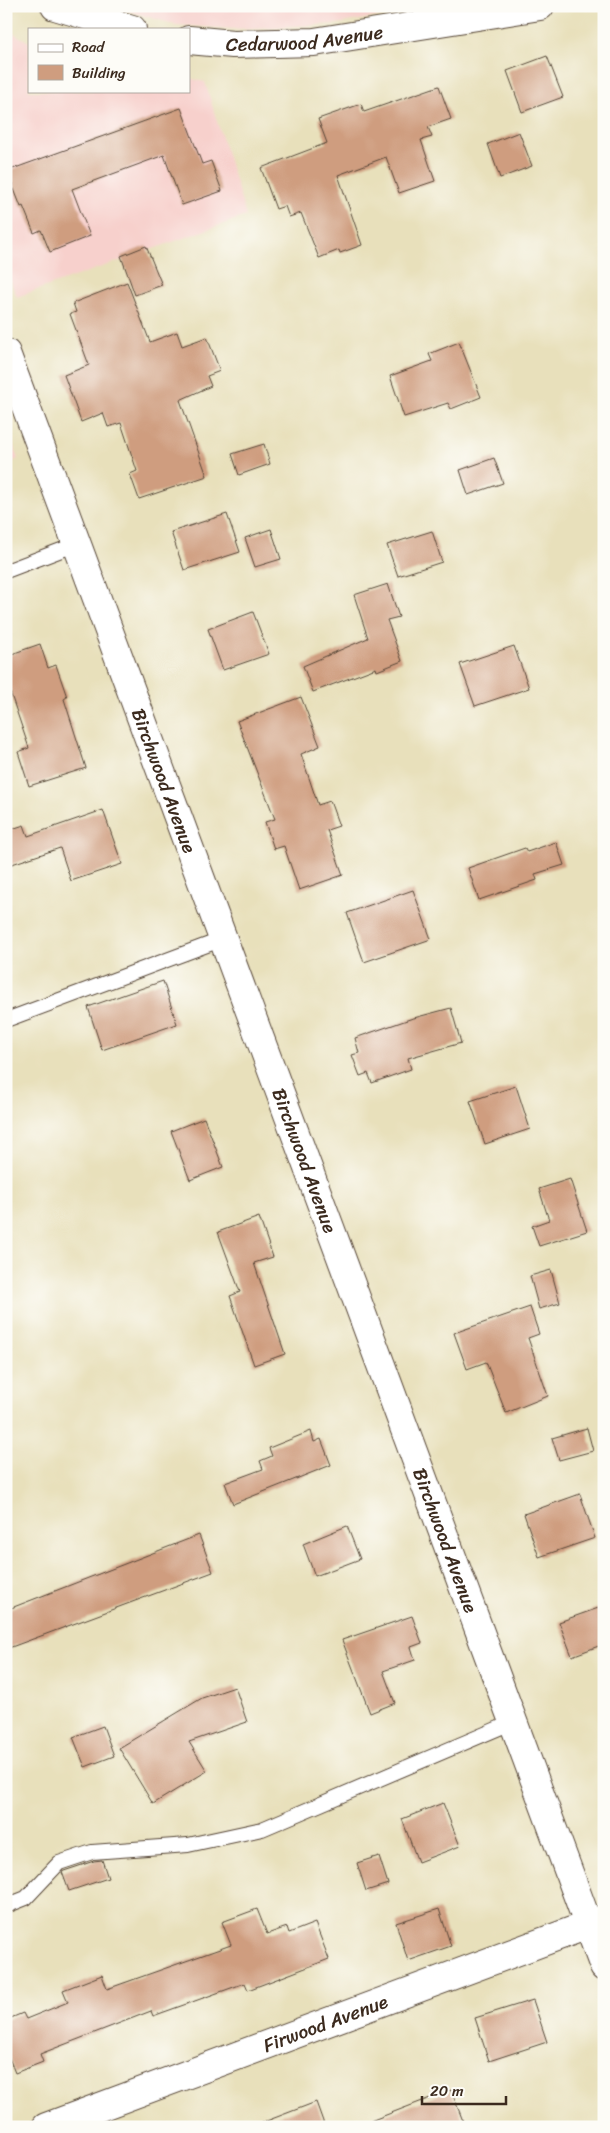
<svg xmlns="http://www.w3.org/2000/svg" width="610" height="2133" font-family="Sriracha,sans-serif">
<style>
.built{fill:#f7d0cc}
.building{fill:#cf9d7f}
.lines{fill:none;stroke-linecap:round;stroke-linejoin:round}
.service-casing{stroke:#554536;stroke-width:16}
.minor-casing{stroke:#554536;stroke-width:30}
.service{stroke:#fff;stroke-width:14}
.minor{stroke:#fff;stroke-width:28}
.labels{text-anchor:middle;stroke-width:5;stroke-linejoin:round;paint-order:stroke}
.street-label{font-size:19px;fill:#3b2a1e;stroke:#fdfcf7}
</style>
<rect width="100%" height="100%" fill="#fdfcf7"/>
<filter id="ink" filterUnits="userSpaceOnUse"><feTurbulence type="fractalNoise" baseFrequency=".02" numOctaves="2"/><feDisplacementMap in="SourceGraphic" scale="10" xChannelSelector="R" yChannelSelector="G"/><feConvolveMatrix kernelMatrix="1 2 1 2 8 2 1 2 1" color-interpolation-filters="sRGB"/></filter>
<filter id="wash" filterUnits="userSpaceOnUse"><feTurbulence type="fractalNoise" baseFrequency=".0096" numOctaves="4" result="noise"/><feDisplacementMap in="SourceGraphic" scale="20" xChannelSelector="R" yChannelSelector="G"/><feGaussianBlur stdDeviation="1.12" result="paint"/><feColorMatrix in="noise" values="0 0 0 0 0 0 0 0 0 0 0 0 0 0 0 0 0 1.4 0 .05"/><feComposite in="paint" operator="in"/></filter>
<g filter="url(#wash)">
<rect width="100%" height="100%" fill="#e8e0bb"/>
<path class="built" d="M 111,6 L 418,6 L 415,10 L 337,24 L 233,29 L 176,25 Z
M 6,29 L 29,42 L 29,91 L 189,91 L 189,78 L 205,82 L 246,216 L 17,297 L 6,271 Z
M 6,425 L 18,459 L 6,464 Z"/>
<g id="blocks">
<path class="building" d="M 547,56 L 563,97 L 522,112 L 507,71 Z
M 439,86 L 451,119 L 428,127 L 432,137 L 421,140 L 435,181 L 399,193 L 386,157 L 338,175 L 362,245 L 340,253 L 339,250 L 319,258 L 301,213 L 289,217 L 285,206 L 276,209 L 261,168 L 327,143 L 318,119 L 361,104 L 364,112 Z
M 181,108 L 202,164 L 211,161 L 222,191 L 182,205 L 164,155 L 72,189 L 90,236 L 50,252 L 41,230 L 34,233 L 23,206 L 21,207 L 7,171 Z
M 519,132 L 532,166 L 500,178 L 488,144 Z
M 146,246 L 162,285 L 135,295 L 121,256 Z
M 127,282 L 150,342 L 177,332 L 182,346 L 207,337 L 220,371 L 207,376 L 211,386 L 180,400 L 207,476 L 139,499 L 130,474 L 137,471 L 121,423 L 108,427 L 103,413 L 81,422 L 64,375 L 89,365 L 70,314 L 76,312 L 73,303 Z
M 459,342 L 481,397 L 451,409 L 448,403 L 404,417 L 390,376 L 432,361 L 429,354 Z
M 264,444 L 270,464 L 239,475 L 232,454 Z
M 494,458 L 503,483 L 468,495 L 460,470 Z
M 227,514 L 240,552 L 184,570 L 171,532 Z
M 271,529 L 281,559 L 255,567 L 245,538 Z
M 432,531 L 442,562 L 398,576 L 387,545 Z
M 388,584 L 399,617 L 387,620 L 402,661 L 377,671 L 376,668 L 313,692 L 303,666 L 368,638 L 354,595 Z
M 253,612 L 269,654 L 223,670 L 208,629 Z
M 40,644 L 48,668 L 56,665 L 67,697 L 64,699 L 86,768 L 29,786 L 18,752 L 29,748 L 6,680 L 6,656 Z
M 514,646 L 529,688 L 475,706 L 460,664 Z
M 301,697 L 320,746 L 301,754 L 318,805 L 330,801 L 339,826 L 327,830 L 343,875 L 299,890 L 284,846 L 274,849 L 265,822 L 275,819 L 237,721 Z
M 103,810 L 122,864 L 71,881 L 60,848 L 6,866 L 6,831 L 24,825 L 28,836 Z
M 556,842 L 564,865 L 535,874 L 537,880 L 479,900 L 468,868 L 525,848 L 527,852 Z
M 413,890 L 431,939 L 364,962 L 347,913 Z
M 163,981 L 177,1024 L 102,1050 L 88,1007 Z
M 451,1008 L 461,1043 L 408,1058 L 411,1069 L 372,1083 L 368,1073 L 360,1076 L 352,1055 L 359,1053 L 355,1038 L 410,1019 Z
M 516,1086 L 530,1129 L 485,1144 L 470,1101 Z
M 204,1118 L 223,1167 L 190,1180 L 171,1131 Z
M 570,1179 L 587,1231 L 539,1246 L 532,1226 L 549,1220 L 539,1189 Z
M 259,1217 L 273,1257 L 254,1263 L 285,1354 L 254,1365 L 230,1296 L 240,1292 L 218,1232 Z
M 551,1270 L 560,1303 L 539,1309 L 530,1276 Z
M 530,1307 L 539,1334 L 528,1338 L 548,1396 L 506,1413 L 486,1362 L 467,1369 L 454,1333 Z
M 587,1428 L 593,1451 L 559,1460 L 552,1438 Z
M 311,1431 L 314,1442 L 321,1439 L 331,1465 L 233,1504 L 225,1483 L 263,1469 L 260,1461 L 272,1456 L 269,1448 Z
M 580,1494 L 595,1538 L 539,1557 L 524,1514 Z
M 347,1526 L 360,1559 L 315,1576 L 303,1544 Z
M 199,1535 L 213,1572 L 6,1649 L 6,1610 Z
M 604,1606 L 604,1644 L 572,1656 L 559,1622 Z
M 412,1616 L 422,1643 L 411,1647 L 415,1660 L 383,1671 L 395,1703 L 370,1713 L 342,1640 Z
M 235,1687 L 247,1722 L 189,1742 L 207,1771 L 153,1804 L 119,1748 L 202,1698 Z
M 103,1726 L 114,1756 L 85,1767 L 73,1737 Z
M 443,1803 L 460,1846 L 418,1862 L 402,1819 Z
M 379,1856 L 388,1884 L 366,1891 L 357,1863 Z
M 102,1860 L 108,1878 L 69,1891 L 62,1872 L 64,1871 L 94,1861 Z
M 257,1909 L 267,1934 L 287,1927 L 289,1933 L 315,1923 L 329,1959 L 248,1990 L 245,1983 L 153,2016 L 151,2011 L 40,2054 L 43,2062 L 15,2073 L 6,2050 L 6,2020 L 23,2013 L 26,2019 L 68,2002 L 63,1990 L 102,1975 L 107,1989 L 231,1945 L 222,1922 Z
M 439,1909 L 451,1946 L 408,1961 L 396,1923 Z
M 533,2000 L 547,2042 L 489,2061 L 475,2018 Z
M 451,2090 L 463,2121 L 448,2127 L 360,2127 L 360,2125 Z
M 316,2102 L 325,2127 L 257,2127 L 256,2125 Z"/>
</g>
</g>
<g filter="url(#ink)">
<use href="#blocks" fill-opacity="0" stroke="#554536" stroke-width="1"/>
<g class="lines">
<g class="service-casing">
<path id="service" d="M 6,571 L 77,544
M 6,1020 L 223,939
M 6,1906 L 26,1898 L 59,1863 L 92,1852 L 188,1845 L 262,1829 L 513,1722"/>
</g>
<g class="minor-casing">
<g id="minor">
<path d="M 55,6 L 132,29"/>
<path id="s1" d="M 189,40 L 233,44 L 314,42 L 540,6"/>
<path id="s2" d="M 6,353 L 604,1967"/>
<path id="s3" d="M 46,2127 L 604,1919"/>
</g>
</g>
<use href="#service" class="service"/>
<use href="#minor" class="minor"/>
</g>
</g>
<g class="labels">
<g class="street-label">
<text dy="7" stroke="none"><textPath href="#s1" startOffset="116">Cedarwood Avenue</textPath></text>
<text dy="7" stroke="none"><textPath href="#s2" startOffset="456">Birchwood Avenue</textPath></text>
<text dy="7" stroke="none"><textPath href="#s2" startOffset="861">Birchwood Avenue</textPath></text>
<text dy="7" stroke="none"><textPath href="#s2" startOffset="1266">Birchwood Avenue</textPath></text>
<text dy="7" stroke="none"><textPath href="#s3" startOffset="298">Firwood Avenue</textPath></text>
</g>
</g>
<rect width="610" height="2133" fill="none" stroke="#fdfcf7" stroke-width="25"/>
<rect x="28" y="28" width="162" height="65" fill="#fdfcf7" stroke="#afa8a0"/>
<rect x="38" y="44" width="25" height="8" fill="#ffffff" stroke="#afa8a0"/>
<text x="72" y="52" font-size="15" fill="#3b2a1e">Road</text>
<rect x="38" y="65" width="25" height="15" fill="#cf9d7f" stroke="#afa8a0"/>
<text x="72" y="78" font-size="15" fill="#3b2a1e">Building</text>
<path d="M422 2096v8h84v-8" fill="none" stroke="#3b2a1e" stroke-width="2.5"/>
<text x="430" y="2096" font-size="15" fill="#3b2a1e" stroke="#fdfcf7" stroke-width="4" paint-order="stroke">20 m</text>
</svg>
